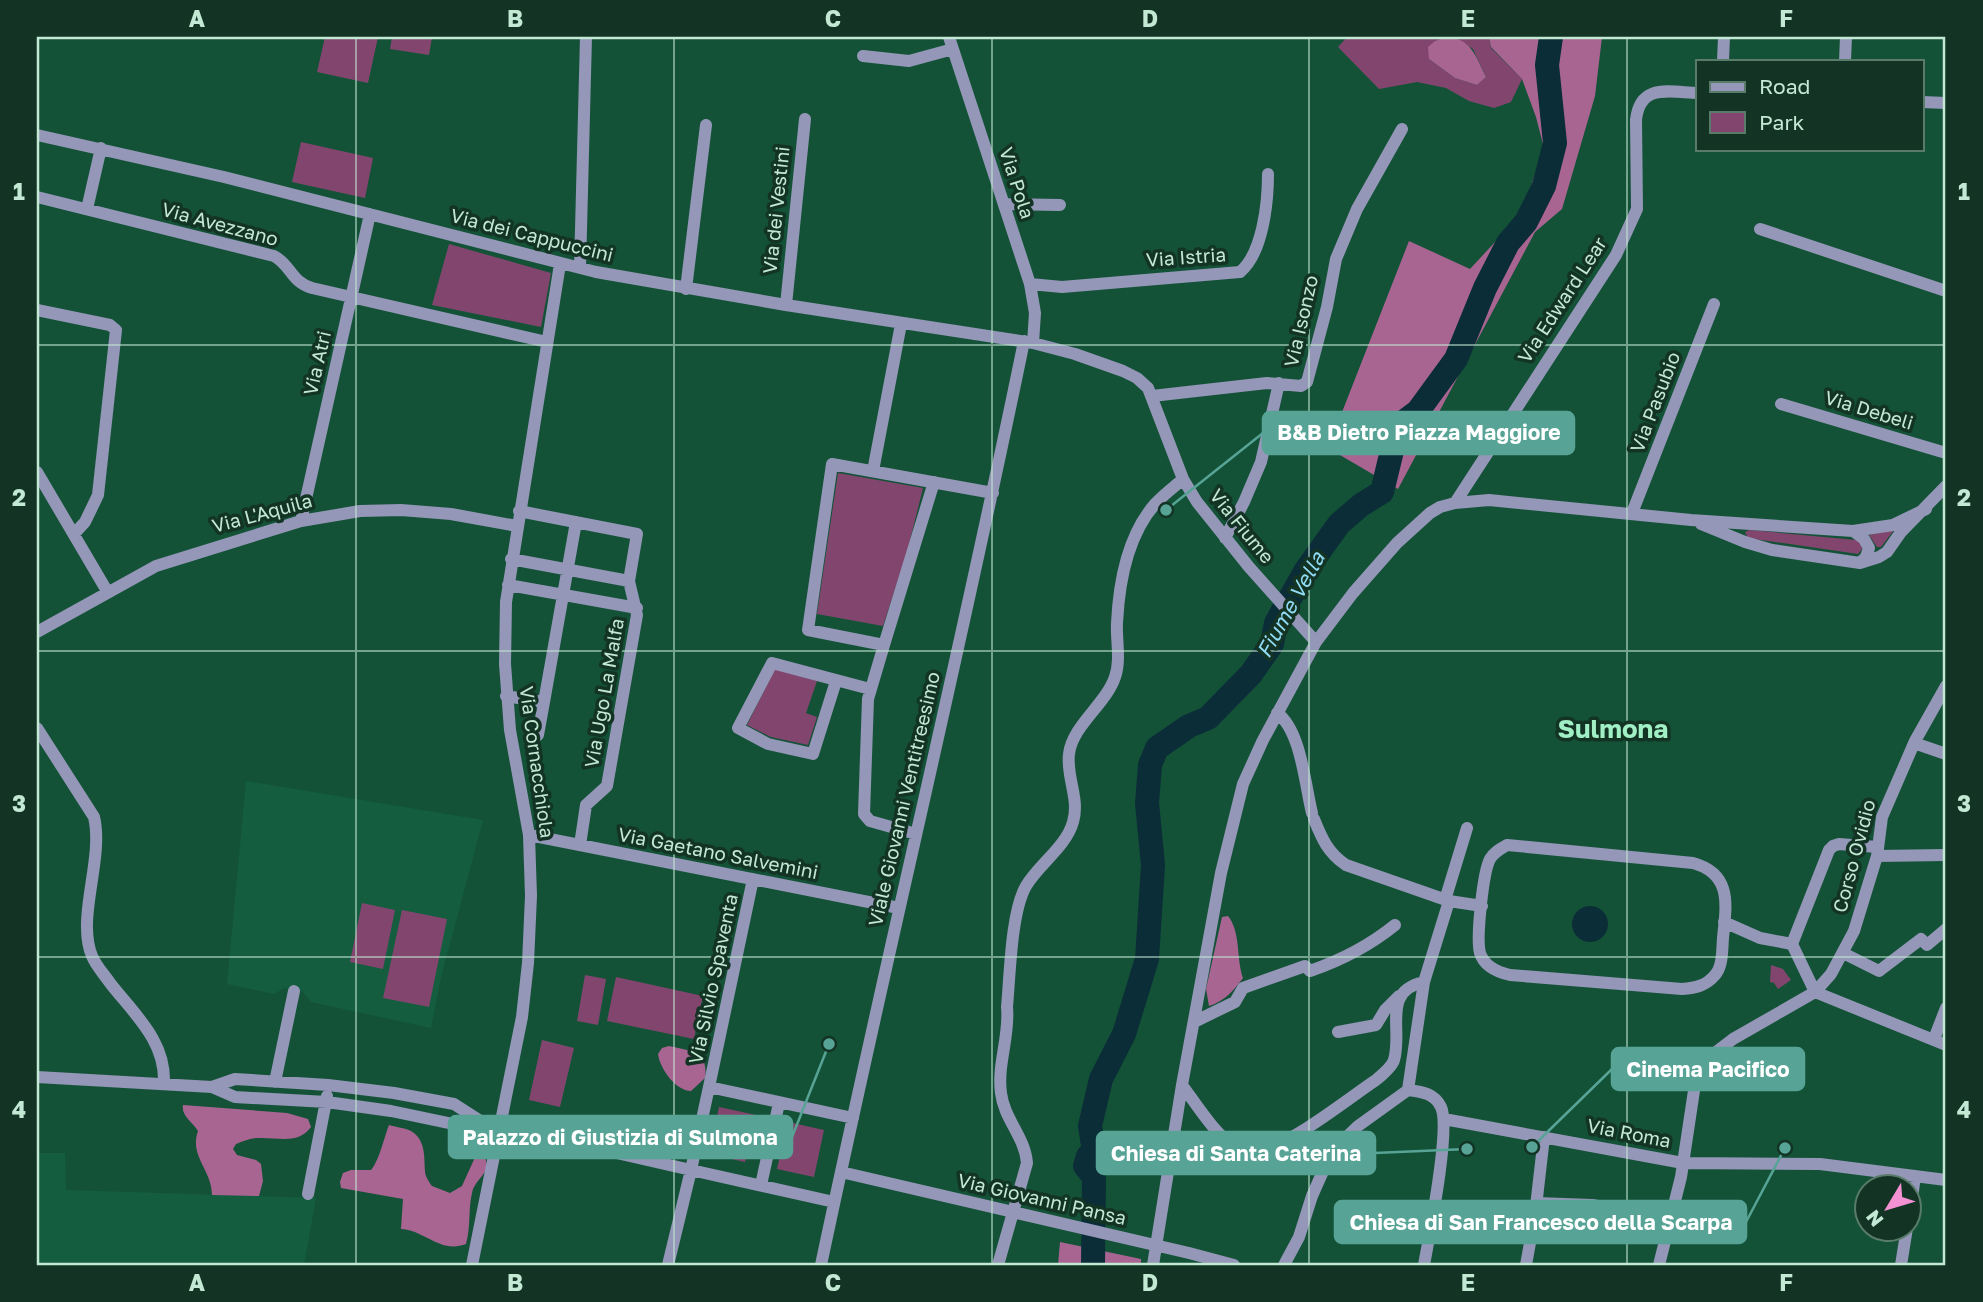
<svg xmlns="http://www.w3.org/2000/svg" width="1983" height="1302" font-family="'Golos Text',sans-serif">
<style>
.built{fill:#155d3f}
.green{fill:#82466e}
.forest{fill:#a96592}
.water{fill:#0b2d37}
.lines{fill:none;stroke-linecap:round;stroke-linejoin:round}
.river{stroke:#0b2d37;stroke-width:24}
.minor{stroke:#9497b7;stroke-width:12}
.grid{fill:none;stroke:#c3e8d3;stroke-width:2;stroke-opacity:0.55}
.labels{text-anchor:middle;stroke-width:7;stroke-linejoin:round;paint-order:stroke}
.street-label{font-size:19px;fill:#c3e8d3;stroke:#133424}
.water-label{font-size:21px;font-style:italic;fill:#91dcf4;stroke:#133424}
.district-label{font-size:26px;font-weight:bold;fill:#a0efc5;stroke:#133424}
.leader{fill:none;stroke:#57a496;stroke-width:2.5}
.callout-dot{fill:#57a496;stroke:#133424;stroke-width:2.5}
.callout{fill:#57a496;stroke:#57a496;stroke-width:2.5}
.callout-label{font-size:21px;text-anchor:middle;font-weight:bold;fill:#fff}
.neatline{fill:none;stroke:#c3e8d3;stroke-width:2.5}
.grid-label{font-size:23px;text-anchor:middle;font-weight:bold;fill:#c3e8d3}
</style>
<rect width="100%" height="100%" fill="#145238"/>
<path class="built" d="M 246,781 L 483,820 L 441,977 L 431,1028 L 311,1002 L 302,991 L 284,988 L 274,994 L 227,984 Z
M 37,1153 L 65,1153 L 66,1190 L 316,1198 L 304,1265 L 37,1265 Z"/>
<path class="green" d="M 325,37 L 378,37 L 368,83 L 317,72 Z
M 392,37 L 432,37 L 429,55 L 390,49 Z
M 1347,37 L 1445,37 L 1435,41 L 1429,59 L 1455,78 L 1477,85 L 1486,77 L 1473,49 L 1455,37 L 1489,37 L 1491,48 L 1522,79 L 1511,102 L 1494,108 L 1469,101 L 1446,88 L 1417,82 L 1379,89 L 1338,47 Z
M 301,142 L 373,158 L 365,198 L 292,182 Z
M 449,244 L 551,273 L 541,327 L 432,305 Z
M 838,473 L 923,488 L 907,552 L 883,626 L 817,614 Z
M 1750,530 L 1856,540 L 1860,541 L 1862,549 L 1858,554 L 1748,538 L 1745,532 Z
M 1894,530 L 1881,547 L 1877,547 L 1869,535 Z
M 775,669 L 817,681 L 806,713 L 817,717 L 808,745 L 771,737 L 747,725 Z
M 362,903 L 395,910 L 383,969 L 350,962 Z
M 402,910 L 447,919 L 429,1007 L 383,998 Z
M 1771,965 L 1783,969 L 1791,980 L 1778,989 L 1774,983 L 1770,982 Z
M 585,975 L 606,979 L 598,1025 L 577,1021 Z
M 616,977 L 703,996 L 694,1039 L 607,1021 Z
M 542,1040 L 574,1048 L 560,1107 L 529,1100 Z
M 719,1107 L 756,1115 L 745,1162 L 709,1154 Z
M 788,1122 L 824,1130 L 814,1177 L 777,1169 Z"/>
<path class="forest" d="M 1445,37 C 1471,37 1476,57 1486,77 L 1477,85 L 1455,78 L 1429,59 L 1428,47 L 1435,41 Z
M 1489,37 L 1602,37 L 1595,96 L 1562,209 L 1535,232 L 1398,489 L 1328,448 L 1409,241 L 1470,269 L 1509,227 L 1526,201 L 1544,148 L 1536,117 L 1522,79 L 1491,47 Z
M 1228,916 C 1241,932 1236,958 1243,978 C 1233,991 1225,1001 1209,1006 L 1206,989 L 1222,917 Z
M 669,1046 C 690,1051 709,1051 705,1078 L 691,1091 C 676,1091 660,1069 658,1054 L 662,1048 Z
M 183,1105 L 287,1113 L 308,1119 L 311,1127 C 298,1145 278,1137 258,1138 C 251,1138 243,1141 236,1144 L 233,1149 L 237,1155 L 256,1160 L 261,1164 L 263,1181 L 259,1196 L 212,1195 C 212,1170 189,1156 198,1131 C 193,1122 181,1116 183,1105 Z
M 680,1117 C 700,1125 695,1143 686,1159 L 670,1158 L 615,1145 L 610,1137 L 615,1129 L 646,1140 L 657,1139 L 676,1118 Z
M 389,1125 C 395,1127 405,1128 411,1131 C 426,1140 424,1157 425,1171 C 425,1176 429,1182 432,1186 L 450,1193 L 462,1186 L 477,1153 L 483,1152 C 494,1175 476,1175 472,1193 C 468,1210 471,1226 466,1244 C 440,1254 425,1230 401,1229 L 403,1199 L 341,1188 L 340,1182 L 343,1173 L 351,1170 L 371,1170 C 379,1161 384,1138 389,1125 Z
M 1060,1242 L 1141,1259 L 1141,1265 L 1058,1265 Z"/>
<path class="water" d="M1572 924a18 18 0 1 1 36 0a18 18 0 1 1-36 0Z"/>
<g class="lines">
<path class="river" d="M 1093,1265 L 1094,1177 L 1085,1166 L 1088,1156 L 1094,1151 L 1090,1126 L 1101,1079 L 1124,1034 L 1147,959 L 1153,865 L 1147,803 L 1150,765 L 1157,748 L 1189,726 L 1208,718 L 1251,674 L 1272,644 L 1276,623 L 1306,570 L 1339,524 L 1361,505 L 1382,492 L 1398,426 L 1418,411 L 1456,359 L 1485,288 L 1508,243 L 1526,222 L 1544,186 L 1555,143 L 1547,65 L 1551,37"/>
<path class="minor" d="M 949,37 L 1030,284 L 1035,313 L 1033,343
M 863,56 L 909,61 L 953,49
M 1723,61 L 1724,37
M 1845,61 L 1846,37
M 1922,102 L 1946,103
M 37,135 L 224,177 L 596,272 L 786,305 L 1033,343 L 1075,354 L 1123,371 L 1137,378 L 1148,388 L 1183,479 L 1197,502 L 1249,567 L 1316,642
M 37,197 L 274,256 C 291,265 291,282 312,288 L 547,342
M 1004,204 L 1060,205
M 87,209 L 101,148
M 1760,229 L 1946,291
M 580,268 L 586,37
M 1030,284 L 1062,287 L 1240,272 C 1263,253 1268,202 1268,174
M 686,289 L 706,125
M 786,305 L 805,119
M 37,310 L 110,325 L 116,330 L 98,495 L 85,522 L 74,534
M 1152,396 L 1267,383 L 1301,386 L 1307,382 L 1327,307 L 1336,259 L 1357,209 L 1402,129
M 1781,404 L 1946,453
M 873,471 L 901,324
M 37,472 L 107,591
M 934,482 L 884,645 L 808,630 L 832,464 L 993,493
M 1455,503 L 1616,255 L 1637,209 L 1636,120 C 1640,83 1669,92 1698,93
M 1632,513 L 1714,304
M 301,521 L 370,214
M 1701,524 L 1745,542 L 1772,550 L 1860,563 L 1879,557 L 1887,552 L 1901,532 L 1946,486
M 1853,531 L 1864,539 L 1869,548 L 1866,557 L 1860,563
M 1225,538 L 1244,502 L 1261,462 L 1279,383
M 511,559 L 629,581 L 637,534 L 519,511
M 508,585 L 637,608
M 37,632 L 156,566 L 301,521 L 360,511 L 401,510 L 451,514 L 517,526
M 884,645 L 868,699 L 864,814 L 870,821 L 916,834
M 836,681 L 813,754 L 768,744 L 738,728 L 772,663 L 870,689
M 506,696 L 544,702 L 576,522
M 1277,713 C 1301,730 1305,785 1312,813
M 37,728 L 94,817 C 104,859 76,918 92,956 C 96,966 104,974 110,983 C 135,1015 166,1041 164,1084
M 538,735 L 544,702
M 1914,743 L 1946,754
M 1314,819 C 1322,839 1328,853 1346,865 L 1449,901 L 1482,906
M 529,835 L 899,908
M 580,845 L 586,805 L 607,786 L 637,615 L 629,581
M 1507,845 L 1693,863 C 1733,874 1726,906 1723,938 C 1722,950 1723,966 1715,975 C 1706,986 1695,988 1682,989 L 1510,975 C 1497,972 1484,966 1480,953 C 1476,938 1483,872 1490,859 C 1494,852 1500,849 1507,845 Z
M 1877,856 L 1946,855
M 1445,900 L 1467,828
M 1724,922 L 1760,938 L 1792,944 L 1815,992
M 1792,944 L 1829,850 L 1833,846 L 1839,844 L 1877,847
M 1843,953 L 1879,971 L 1921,939 L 1927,945 L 1946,929
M 1815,992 L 1946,1045
M 1194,1022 L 1235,1002 L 1243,988 L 1305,966 L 1310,971 C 1342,960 1369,946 1395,925
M 1338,1032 L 1376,1025 L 1385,1010 L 1399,996
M 1934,1039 L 1946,1008
M 37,1077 L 212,1087 L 235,1097 L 327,1102 L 391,1111 L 458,1125 L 482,1122
M 275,1082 L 294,991
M 1182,1085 C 1194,1101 1218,1139 1235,1146 C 1244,1150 1257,1150 1267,1148 C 1295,1141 1349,1098 1376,1080 C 1382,1075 1392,1067 1394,1060 C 1403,1030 1381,991 1424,982
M 212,1087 L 235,1079 L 328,1085 L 394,1093 L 454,1104 L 482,1122 L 691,1170 L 668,1265
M 709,1087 L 753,879
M 1408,1090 C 1422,1092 1434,1093 1441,1107 C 1451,1128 1429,1237 1424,1265
M 1408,1090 L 1424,982 L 1449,901
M 1444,1119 L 1683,1163 L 1820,1164 L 1946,1180
M 841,1172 L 1189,1253 L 1234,1265
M 761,1185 L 779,1103
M 308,1194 L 327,1096
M 834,1202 L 691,1170 L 709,1087 L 853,1118
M 1536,1203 L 1592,1205 L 1671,1218
M 1910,1213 L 1915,1176
M 472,1265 L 522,1017 L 528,963 L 531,896 L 529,835 L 510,730 L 505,664 L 506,602 L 560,264
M 821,1265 C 886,957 961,650 1024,341
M 998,1265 L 1027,1163 C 1025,1137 1004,1119 1001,1093 C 997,1064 1010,1036 1007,1007 C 1010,975 1011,912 1026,886 C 1039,864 1066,847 1073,822 C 1080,799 1066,777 1069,754 C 1072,726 1106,704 1115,677 C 1121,660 1116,640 1117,623 C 1119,582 1127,536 1155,504 C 1163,495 1174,487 1183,479
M 1153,1265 L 1182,1085 L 1221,873 L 1243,784 L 1263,740 L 1316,642 L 1353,593 L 1397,543 L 1430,513 L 1440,507 L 1455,503 L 1489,500 L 1691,520 L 1853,531 L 1893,525 L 1926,509
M 1284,1265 L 1299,1237 L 1312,1196 L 1332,1151 L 1358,1126 L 1408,1090
M 1526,1265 L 1535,1215 L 1544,1137
M 1659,1265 L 1681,1177 L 1695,1084 L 1702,1066 L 1707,1059 L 1733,1039 L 1815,992 L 1831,974 L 1854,931 L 1877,856 L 1882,817 L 1915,741 L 1946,686
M 1901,1265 L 1907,1228"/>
</g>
<path class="grid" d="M 356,37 L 356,1265M 674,37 L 674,1265M 992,37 L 992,1265M 1309,37 L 1309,1265M 1627,37 L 1627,1265M 37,345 L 1946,345M 37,651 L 1946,651M 37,957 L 1946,957"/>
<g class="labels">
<g class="street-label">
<text transform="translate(1017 183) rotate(72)" y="7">Via Pola</text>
<text transform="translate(776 210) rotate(-84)" y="7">Via dei Vestini</text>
<text transform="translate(220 224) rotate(15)" y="7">Via Avezzano</text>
<text transform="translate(532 235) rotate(14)" y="7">Via dei Cappuccini</text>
<text transform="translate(1186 257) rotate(-4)" y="7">Via Istria</text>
<text transform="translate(1562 300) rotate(-57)" y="7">Via Edward Lear</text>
<text transform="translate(1301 321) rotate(-77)" y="7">Via Isonzo</text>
<text transform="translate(317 363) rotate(-77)" y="7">Via Atri</text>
<text transform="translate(1655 402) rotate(-69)" y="7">Via Pasubio</text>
<text transform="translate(1869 410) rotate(17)" y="7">Via Debeli</text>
<text transform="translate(262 513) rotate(-15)" y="7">Via L'Aquila</text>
<text transform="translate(1242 526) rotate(51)" y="7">Via Fiume</text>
<text transform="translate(604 693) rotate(-80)" y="7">Via Ugo La Malfa</text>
<text transform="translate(537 762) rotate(82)" y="7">Via Cornacchiola</text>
<text transform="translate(904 799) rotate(-77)" y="7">Viale Giovanni Ventitreesimo</text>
<text transform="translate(718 853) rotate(11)" y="7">Via Gaetano Salvemini</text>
<text transform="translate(1854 856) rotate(-75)" y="7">Corso Ovidio</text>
<text transform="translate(713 979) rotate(-78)" y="7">Via Silvio Spaventa</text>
<text transform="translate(1629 1133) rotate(11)" y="7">Via Roma</text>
<text transform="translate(1042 1199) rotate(13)" y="7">Via Giovanni Pansa</text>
</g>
<g class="water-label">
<text transform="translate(1291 605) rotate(-61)" y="7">Fiume Vella</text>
</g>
<g class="district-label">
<text x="1613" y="738">Sulmona</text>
</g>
</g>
<path class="leader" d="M1166 510L1263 433M1532 1147L1612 1069M829 1044L792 1137M1467 1149L1375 1153M1785 1148L1746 1222"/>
<g class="callout-dot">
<circle cx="1166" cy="510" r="7"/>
<circle cx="1532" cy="1147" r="7"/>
<circle cx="829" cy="1044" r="7"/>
<circle cx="1467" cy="1149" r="7"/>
<circle cx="1785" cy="1148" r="7"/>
</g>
<g class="callout">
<rect x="1263" y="412" width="311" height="42" rx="7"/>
<rect x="1612" y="1048" width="192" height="42" rx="7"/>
<rect x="449" y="1116" width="343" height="42" rx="7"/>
<rect x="1097" y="1132" width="278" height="42" rx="7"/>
<rect x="1335" y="1201" width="411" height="42" rx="7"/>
</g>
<g class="callout-label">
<text x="1419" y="440">B&amp;B Dietro Piazza Maggiore</text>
<text x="1708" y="1077">Cinema Pacifico</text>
<text x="620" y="1145">Palazzo di Giustizia di Sulmona</text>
<text x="1236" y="1161">Chiesa di Santa Caterina</text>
<text x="1541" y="1230">Chiesa di San Francesco della Scarpa</text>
</g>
<rect width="1983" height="1302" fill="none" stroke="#133424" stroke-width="77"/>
<rect x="1696" y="60" width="228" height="91" fill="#133424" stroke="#597c6a" stroke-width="2"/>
<rect x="1710" y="82" width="35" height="10" fill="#9497b7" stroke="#597c6a" stroke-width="2"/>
<text x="1759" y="94" font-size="21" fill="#c3e8d3">Road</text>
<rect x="1710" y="112" width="35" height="21" fill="#82466e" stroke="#597c6a" stroke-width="2"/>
<text x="1759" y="130" font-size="21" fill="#c3e8d3">Park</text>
<g transform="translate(1888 1208) rotate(232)"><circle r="33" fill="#133424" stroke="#597c6a" stroke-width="2"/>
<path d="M0-5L12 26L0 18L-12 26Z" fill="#f491d3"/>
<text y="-10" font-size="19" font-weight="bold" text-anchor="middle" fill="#c3e8d3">N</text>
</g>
<rect x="38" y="38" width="1906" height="1226" class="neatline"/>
<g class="grid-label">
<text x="197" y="27">A</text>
<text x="515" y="27">B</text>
<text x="833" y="27">C</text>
<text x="1150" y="27">D</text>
<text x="1468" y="27">E</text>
<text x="1786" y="27">F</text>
<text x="19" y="200">1</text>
<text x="1964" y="200">1</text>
<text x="19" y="506">2</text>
<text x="1964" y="506">2</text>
<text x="19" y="812">3</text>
<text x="1964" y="812">3</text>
<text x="19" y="1118">4</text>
<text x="1964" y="1118">4</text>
<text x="197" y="1291">A</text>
<text x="515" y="1291">B</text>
<text x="833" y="1291">C</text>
<text x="1150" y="1291">D</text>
<text x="1468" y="1291">E</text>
<text x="1786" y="1291">F</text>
</g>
</svg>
